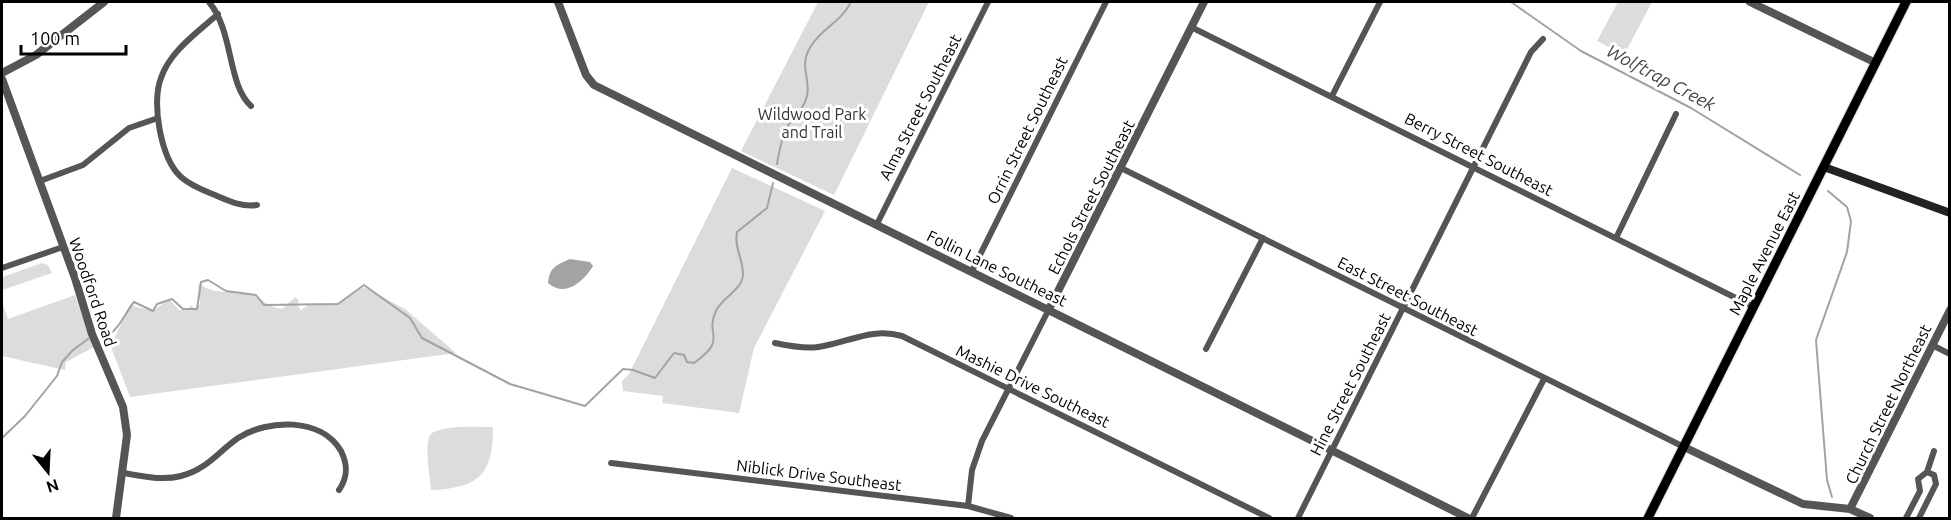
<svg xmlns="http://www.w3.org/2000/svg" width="1951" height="520" font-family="Ubuntu,sans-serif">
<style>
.green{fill:#dcdcdc}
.water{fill:#a3a3a3}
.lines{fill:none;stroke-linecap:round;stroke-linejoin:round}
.stream{stroke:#a3a3a3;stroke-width:2}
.primary-casing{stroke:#dbdbdb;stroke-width:11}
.minor{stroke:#555;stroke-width:6}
.tertiary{stroke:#555;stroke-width:8}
.secondary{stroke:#222;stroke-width:8}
.primary{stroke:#000;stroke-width:9}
.labels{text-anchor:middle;stroke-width:6;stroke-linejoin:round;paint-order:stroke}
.street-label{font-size:16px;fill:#000;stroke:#fff}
.park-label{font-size:16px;fill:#333;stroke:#fff}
.water-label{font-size:18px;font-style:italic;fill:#444;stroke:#fff}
</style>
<rect width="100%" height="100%" fill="#fff"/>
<path class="green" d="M 818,2 L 929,2 L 834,195 L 741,151 Z
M 1618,2 L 1652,2 L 1624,55 L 1597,41 Z
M 732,168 L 825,211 L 754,348 L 739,413 L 662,403 L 663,396 L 623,391 L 622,381 L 629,374 Z
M 42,263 L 48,265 L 52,273 L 2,290 L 2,277 Z
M 198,284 C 223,297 225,289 249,293 C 260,295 265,307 282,309 L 295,297 L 299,300 L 297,305 L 301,310 L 310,304 L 338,303 L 364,287 L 405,309 L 456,353 L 130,397 L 108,339 L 114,339 L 130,305 L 153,311 L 169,299 L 179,310 L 188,309 L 191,305 L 194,309 L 200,304 Z
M 75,295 L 94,347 L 66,362 L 65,370 L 2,356 L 2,301 L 8,319 Z
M 493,427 C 493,475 479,488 431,490 C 430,475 425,452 429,437 C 433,424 480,427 493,427 Z"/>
<path class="water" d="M 570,259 L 590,262 L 593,266 C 583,282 565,298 548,283 C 549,268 556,265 570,259 Z"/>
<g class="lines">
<path class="stream" d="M 1511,2 L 1581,51 L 1691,108 L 1800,175
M 777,164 C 779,152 782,134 789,124 C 796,115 804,108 807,96 C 811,78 798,66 811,46 C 822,28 842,21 851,2
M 1828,191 L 1847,207 L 1851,221 L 1847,252 L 1816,340 L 1827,480 L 1832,497
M 102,335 L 108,336 C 120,328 125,313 134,302 L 153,311 L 157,304 L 172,299 L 183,309 L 197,309 L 201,282 L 208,280 L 226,291 L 256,295 L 264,305 L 338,304 L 364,285 L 410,318 L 422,338 L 510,384 L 585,406 L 623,369 L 633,370 L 655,378 L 674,353 L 684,355 L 687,362 L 694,363 C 729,338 704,336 716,311 C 722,297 743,290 743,274 C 743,259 734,248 737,232 L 767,208 L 773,183
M 2,438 L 25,416 L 57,376 L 62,362 L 73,350 L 88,339"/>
<g class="primary-casing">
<path id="primary" d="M 1648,518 L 1906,2"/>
</g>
<path class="minor" d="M 209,2 C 234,32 227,84 251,106
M 218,14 C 198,32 170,51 161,78 C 151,103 161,159 181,177 C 191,186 205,191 217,196 C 231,202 242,207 257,205
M 1191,27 L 1754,307
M 1332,96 L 1380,2
M 1121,168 L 1684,447
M 40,181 L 83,165 L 129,128 L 158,118
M 877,224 L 988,2
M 1616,238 L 1676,114
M 2,268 L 63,247
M 972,271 L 1106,2
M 775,343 C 789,346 804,349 818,347 C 848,343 871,327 902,336 L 1269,518
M 1932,345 L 1950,354
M 1206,349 L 1263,238
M 611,463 L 968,506 L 1011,518
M 1927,472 L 1934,451
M 123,473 C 142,476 162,481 181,476 C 206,470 218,452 238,438 C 268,419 321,417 341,451 C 348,465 348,477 339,490
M 968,506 L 972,470 L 982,441 L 1049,309
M 1298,518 L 1531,52 L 1543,39
M 1472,518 L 1544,379
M 1906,518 L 1920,491 L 1918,479 L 1927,472
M 1919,518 L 1936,484 L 1934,475 L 1927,472"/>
<path class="tertiary" d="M 558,2 L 586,75 L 594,85 L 1468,518
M 1750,2 L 1876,63
M 2,73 L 36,55 L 104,2
M 2,79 L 75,278 L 92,334 L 123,407 L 127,435 L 116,518
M 1049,309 L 1204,2
M 1684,447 L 1803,504 L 1850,509 L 1870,518
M 1850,509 L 1950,310"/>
<path class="secondary" d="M 1824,167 L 1950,213"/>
<use href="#primary" class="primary"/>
</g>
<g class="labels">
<g class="street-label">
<text transform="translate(920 107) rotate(-63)" y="6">Alma Street Southeast</text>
<text transform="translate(1027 130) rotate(-64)" y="6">Orrin Street Southeast</text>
<text transform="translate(1479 154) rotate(27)" y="6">Berry Street Southeast</text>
<text transform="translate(1091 197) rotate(-63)" y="6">Echols Street Southeast</text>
<text transform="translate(1764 253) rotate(-63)" y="6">Maple Avenue East</text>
<text transform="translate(997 268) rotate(26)" y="6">Follin Lane Southeast</text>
<text transform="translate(93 292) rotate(71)" y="6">Woodford Road</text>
<text transform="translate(1408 296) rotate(27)" y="6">East Street Southeast</text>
<text transform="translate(1350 384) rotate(-63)" y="6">Hine Street Southeast</text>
<text transform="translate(1033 386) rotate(26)" y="6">Mashie Drive Southeast</text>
<text transform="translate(1888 404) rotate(-64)" y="6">Church Street Northeast</text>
<text transform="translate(819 475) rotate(7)" y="6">Niblick Drive Southeast</text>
</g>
<g class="park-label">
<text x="812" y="120">Wildwood Park<tspan x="812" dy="18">and Trail</tspan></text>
</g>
<g class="water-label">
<text transform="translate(1661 78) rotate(28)" y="6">Wolftrap Creek</text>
</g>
</g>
<rect width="1951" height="520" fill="none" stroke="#000000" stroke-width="6"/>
<g transform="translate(48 472) rotate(162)" stroke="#ffffff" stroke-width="4.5" paint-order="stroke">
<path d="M0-4.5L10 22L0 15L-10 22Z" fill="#000000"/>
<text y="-9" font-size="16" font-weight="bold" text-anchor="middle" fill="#000000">N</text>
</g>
<path d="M21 45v9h105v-9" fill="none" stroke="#000000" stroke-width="3"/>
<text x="30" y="45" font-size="18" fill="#000000" stroke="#ffffff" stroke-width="4.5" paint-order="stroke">100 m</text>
</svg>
